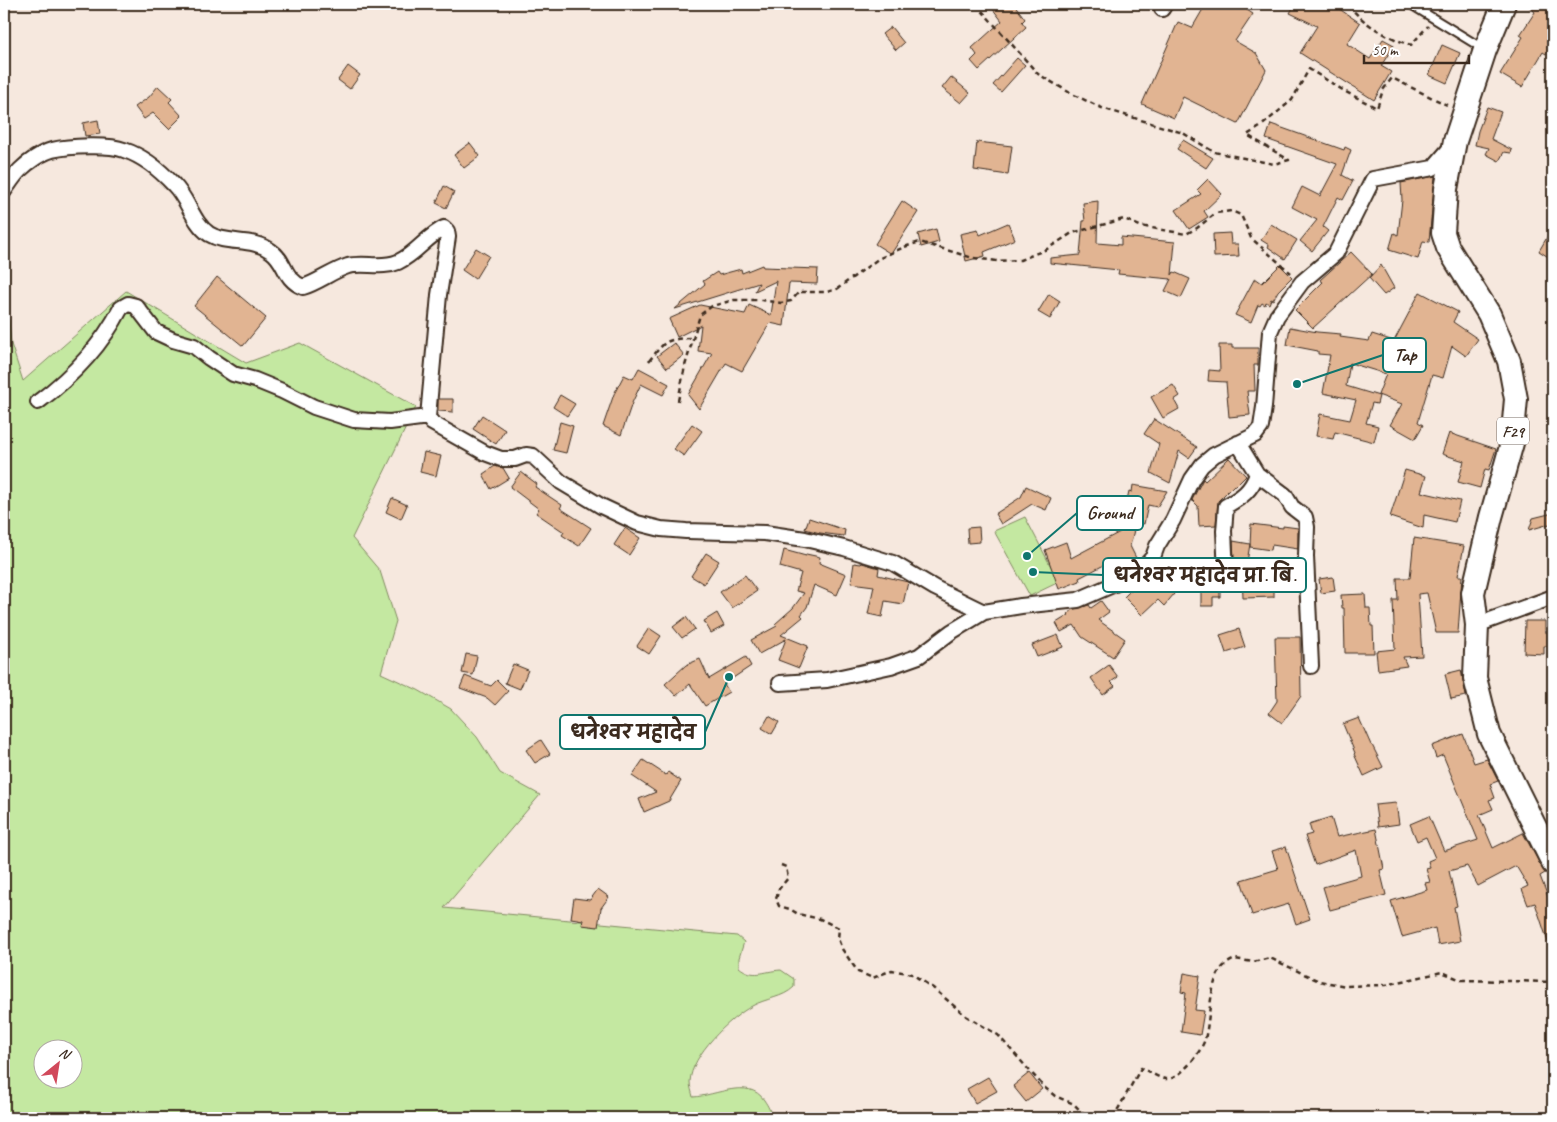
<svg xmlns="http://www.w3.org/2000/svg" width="1557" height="1122" font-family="Caveat,'Playpen Sans Deva',sans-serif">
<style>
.green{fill:#c4e8a1;stroke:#808960;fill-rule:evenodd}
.building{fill:#e1b492;stroke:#3b2a1e}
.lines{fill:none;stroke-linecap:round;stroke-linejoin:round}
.service-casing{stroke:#3b2a1e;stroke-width:11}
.minor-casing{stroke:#3b2a1e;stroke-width:18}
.primary-casing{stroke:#3b2a1e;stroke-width:26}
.path{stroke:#3b2a1e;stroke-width:2.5;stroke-dasharray:5 4;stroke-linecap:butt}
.service{stroke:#fff;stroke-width:7}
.minor{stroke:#fff;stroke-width:14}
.primary{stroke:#fff;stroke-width:22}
.labels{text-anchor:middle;stroke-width:5;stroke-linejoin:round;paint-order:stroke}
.shield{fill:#fff;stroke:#766a62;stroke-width:1}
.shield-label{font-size:16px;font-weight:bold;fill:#3b2a1e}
.leader{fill:none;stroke:#0f766e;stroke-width:2}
.callout-dot{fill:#0f766e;stroke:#fff;stroke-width:2}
.callout{fill:#fff;stroke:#0f766e;stroke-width:2}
.callout-label{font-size:19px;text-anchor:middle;font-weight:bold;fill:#3b2a1e}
</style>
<rect width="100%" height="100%" fill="#f6e8de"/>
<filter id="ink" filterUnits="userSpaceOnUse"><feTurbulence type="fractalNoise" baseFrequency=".02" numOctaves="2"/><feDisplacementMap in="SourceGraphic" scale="10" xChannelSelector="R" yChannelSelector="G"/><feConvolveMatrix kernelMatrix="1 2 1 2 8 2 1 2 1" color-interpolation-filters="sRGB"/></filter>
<g filter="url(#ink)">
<path class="green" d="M 126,291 L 246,363 L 300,343 L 416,407 L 352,538 L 380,571 L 396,621 L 381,673 L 418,690 L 451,709 L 477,737 L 500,773 L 540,795 L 444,908 L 737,936 L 744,942 L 739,958 L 739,967 C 754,979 763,971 781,970 L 794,979 L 794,987 C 783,998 766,998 752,1006 C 730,1018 691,1055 690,1082 C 690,1087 692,1092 693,1097 C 715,1096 749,1077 764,1100 C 768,1106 771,1111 771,1118 L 4,1118 L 4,314 L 9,320 L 11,344 L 23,381 ZM 42,1050 L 72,1050 L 72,1080 L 42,1080 Z
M 1025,517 L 1059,582 L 1030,596 L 994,531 Z"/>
<path class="building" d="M 989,4 L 1014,4 L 1025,19 L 1022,22 L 1026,27 L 979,70 L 971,61 L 977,55 L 972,48 L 1002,21 Z
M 1206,4 L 1226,4 L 1234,8 L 1238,4 L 1253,14 L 1235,41 L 1256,53 L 1266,70 L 1238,124 L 1183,97 L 1174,118 L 1142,104 L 1178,22 L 1192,28 Z
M 1295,4 L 1332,4 L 1360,23 L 1347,44 L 1370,59 L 1383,39 L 1394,45 L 1381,66 L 1391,72 L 1374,100 L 1300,53 L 1317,26 L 1290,13 Z
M 1526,4 L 1553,4 L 1553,36 L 1549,42 L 1553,45 L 1546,54 L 1543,52 L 1522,87 L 1500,74 L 1523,37 L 1520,35 L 1535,12 Z
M 891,27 L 904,43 L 896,50 L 882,34 Z
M 1442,45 L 1460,53 L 1447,83 L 1429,75 Z
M 1017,58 L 1025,65 L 1001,92 L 993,85 Z
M 348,66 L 360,75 L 350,89 L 338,80 Z
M 951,77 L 970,93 L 961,103 L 942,88 Z
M 158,86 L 172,99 L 169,102 L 182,116 L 169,129 L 153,113 L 144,119 L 135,107 L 149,97 Z
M 1487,107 L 1501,112 L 1491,139 L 1512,150 L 1511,153 L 1504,152 L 1499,161 L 1486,154 L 1489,148 L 1475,145 L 1478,131 Z
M 98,120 L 100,134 L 85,136 L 83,123 Z
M 1271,124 L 1344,150 L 1345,147 L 1351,150 L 1342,175 L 1353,181 L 1343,200 L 1338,197 L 1323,227 L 1328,231 L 1312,251 L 1300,241 L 1317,220 L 1292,207 L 1302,187 L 1320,196 L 1337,164 L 1266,139 Z
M 1183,140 L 1213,158 L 1206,168 L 1177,149 Z
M 977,142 L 1012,146 L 1008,175 L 974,170 Z
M 470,143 L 480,156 L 464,168 L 454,155 Z
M 1435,176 L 1429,242 L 1423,241 L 1418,259 L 1389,250 L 1394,233 L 1398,235 L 1402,200 L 1401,183 Z
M 1208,179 L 1222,194 L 1204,211 L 1208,217 L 1189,229 L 1176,210 L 1201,194 L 1197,190 Z
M 444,186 L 454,192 L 446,208 L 436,203 Z
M 902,201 L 918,212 L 891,254 L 875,244 Z
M 1098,201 L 1097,243 L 1121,245 L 1121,237 L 1175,242 L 1172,275 L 1174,272 L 1190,279 L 1181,298 L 1165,291 L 1171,279 L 1118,274 L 1119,270 L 1050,263 L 1050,258 L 1080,255 L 1083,221 L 1085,221 L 1083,203 Z
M 1008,223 L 1015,239 L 984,252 L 985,256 L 966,261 L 960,234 L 978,230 L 980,235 Z
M 1271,224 L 1297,240 L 1285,259 L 1268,247 L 1269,245 L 1261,240 Z
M 1553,227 L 1553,260 L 1539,251 Z
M 936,229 L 939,242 L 921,247 L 918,234 Z
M 1230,233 L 1231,244 L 1238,244 L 1239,256 L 1214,257 L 1213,234 Z
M 476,248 L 489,256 L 475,279 L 462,270 Z
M 1351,252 L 1372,274 L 1313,328 L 1295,310 L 1323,282 L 1320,280 Z
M 762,265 L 763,267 L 818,269 L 817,284 L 789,283 L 784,326 L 770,323 L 742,371 L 726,363 L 699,409 L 688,395 L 712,353 L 698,351 L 701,325 L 677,337 L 669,319 L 700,305 L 745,314 L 749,305 L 771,315 L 776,281 L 755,291 L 759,283 L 675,309 L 705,284 L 703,281 L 717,272 L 719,275 L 741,269 L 742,273 Z
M 1280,265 L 1292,277 L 1278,291 L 1273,300 L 1271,299 L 1269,304 L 1266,302 L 1265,305 L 1262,303 L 1260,306 L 1258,305 L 1251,322 L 1235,315 L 1255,278 L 1262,283 Z
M 1381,265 L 1394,288 L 1384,295 L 1369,278 Z
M 217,277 L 266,318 L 243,346 L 194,306 Z
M 1420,292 L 1458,312 L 1453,322 L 1478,339 L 1466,356 L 1452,346 L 1443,378 L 1432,375 L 1418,422 L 1423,425 L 1415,439 L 1390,425 L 1402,404 L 1378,395 L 1386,374 L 1350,363 L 1346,386 L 1379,396 L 1377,404 L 1372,403 L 1366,423 L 1378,426 L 1374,442 L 1335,432 L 1333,439 L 1316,436 L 1320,414 L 1350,420 L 1356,400 L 1323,393 L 1330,355 L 1318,354 L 1318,351 L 1287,345 L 1290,327 L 1317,332 L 1341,334 L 1340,337 L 1369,341 L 1372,334 L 1394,341 Z
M 1049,294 L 1060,301 L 1050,319 L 1038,312 Z
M 674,343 L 684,355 L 667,368 L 657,356 Z
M 1219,345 L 1232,345 L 1232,348 L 1258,348 L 1258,365 L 1254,365 L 1255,391 L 1247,391 L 1250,415 L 1229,417 L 1226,382 L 1208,381 L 1209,370 L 1220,371 Z
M 639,368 L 669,384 L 663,395 L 641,384 L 632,403 L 621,435 L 603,426 L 614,394 L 624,375 L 633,379 Z
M 1173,385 L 1180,396 L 1174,400 L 1179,409 L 1163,418 L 1151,397 Z
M 560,395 L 575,404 L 567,416 L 553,407 Z
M 438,399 L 453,399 L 453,412 L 438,411 Z
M 482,415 L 505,430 L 496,444 L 473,429 Z
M 1154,419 L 1197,447 L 1189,458 L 1179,451 L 1170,483 L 1151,473 L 1159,444 L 1144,434 Z
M 560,422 L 573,426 L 566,453 L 553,450 Z
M 692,424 L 702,431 L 684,456 L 674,449 Z
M 1449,433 L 1496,449 L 1489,470 L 1485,469 L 1480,488 L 1458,482 L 1464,461 L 1442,454 Z
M 424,452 L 441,456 L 436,476 L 420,472 Z
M 1229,458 L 1246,476 L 1235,487 L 1234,485 L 1218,501 L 1216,525 L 1199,526 L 1198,506 L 1192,500 L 1203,479 L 1205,481 Z
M 495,466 L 503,468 L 509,478 L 491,489 L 483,474 Z
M 1405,470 L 1426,476 L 1421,492 L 1460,501 L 1455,522 L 1424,515 L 1423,528 L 1390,517 Z
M 521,472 L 537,484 L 535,487 L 562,505 L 560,508 L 591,528 L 579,546 L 562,535 L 564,532 L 536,513 L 539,509 L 510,487 Z
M 1133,485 L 1167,491 L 1157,507 L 1148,505 L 1144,524 L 1136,522 L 1130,546 L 1137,560 L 1107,571 L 1104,565 L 1079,578 L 1080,581 L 1059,589 L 1045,550 L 1066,542 L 1071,558 L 1120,532 L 1129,491 L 1132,492 Z
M 1026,486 L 1051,498 L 1046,510 L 1032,504 L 1001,524 L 995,514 L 1021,497 Z
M 392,498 L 407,505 L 401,519 L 386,512 Z
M 1553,513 L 1553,523 L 1529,530 L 1533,518 Z
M 809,518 L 845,530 L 844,536 L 820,533 L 805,529 Z
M 1251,524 L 1283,528 L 1283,526 L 1298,528 L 1298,549 L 1272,545 L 1271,550 L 1250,547 Z
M 979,527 L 980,542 L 968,543 L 967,528 Z
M 625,528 L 640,538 L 629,555 L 614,545 Z
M 1414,538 L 1464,546 L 1458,576 L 1462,576 L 1458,633 L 1436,633 L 1427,593 L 1418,594 L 1422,656 L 1403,657 L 1407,666 L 1378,670 L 1376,651 L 1395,649 L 1393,600 L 1398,600 L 1397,578 L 1410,578 Z
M 1233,541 L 1250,544 L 1247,562 L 1234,559 Z
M 784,550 L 806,556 L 806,554 L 820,557 L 819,563 L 846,574 L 837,595 L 814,585 L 807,607 L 801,615 L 803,617 L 781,635 L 808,646 L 799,668 L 778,660 L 786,639 L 759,654 L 751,640 L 777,626 L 775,624 L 793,608 L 804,593 L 796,591 L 801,573 L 780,567 Z
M 706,553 L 719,561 L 704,584 L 691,576 Z
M 854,563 L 861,564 L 862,563 L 879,568 L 878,575 L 908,582 L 903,604 L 885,601 L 882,617 L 868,614 L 874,586 L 851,583 Z
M 1201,563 L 1217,563 L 1217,575 L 1220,580 L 1220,597 L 1213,597 L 1213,606 L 1201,606 Z
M 1274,572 L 1274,597 L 1243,598 L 1242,573 Z
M 745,575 L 757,591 L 732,608 L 720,592 Z
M 1153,576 L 1174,594 L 1164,606 L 1158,600 L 1142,615 L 1124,597 L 1141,580 L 1145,577 L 1147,582 Z
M 1333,577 L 1335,591 L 1321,593 L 1319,579 Z
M 1365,594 L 1366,608 L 1370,608 L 1371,626 L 1373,626 L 1374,653 L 1345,653 L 1344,608 L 1342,608 L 1341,595 Z
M 1101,601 L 1109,612 L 1098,620 L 1125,639 L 1113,657 L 1082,637 L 1074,625 L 1061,632 L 1056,623 L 1069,615 L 1068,614 L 1074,609 L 1089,605 L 1091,608 Z
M 717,613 L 724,626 L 711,633 L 704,621 Z
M 686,617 L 695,629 L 682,638 L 673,627 Z
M 1525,621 L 1545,621 L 1545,632 L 1552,632 L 1552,646 L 1544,646 L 1544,654 L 1524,653 Z
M 649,628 L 661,636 L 649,654 L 637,646 Z
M 1239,629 L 1245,647 L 1226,653 L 1220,635 Z
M 1058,635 L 1063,647 L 1037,657 L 1032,645 Z
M 1275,637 L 1300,637 L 1301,696 L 1282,723 L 1269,713 L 1277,701 Z
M 466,654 L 477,656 L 473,675 L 462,673 Z
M 746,657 L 751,666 L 724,684 L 729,692 L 705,706 L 690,684 L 676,696 L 665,684 L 686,665 L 700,659 L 709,679 Z
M 513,664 L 528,670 L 520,689 L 505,683 Z
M 1109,665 L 1118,677 L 1111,682 L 1115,686 L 1103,695 L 1091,678 Z
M 1461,670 L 1466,696 L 1451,699 L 1445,674 Z
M 465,676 L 491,686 L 497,680 L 508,691 L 495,705 L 487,698 L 460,688 Z
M 769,716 L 779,722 L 772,734 L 762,728 Z
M 1359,718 L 1371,745 L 1372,745 L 1383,767 L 1364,776 L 1354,754 L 1355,753 L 1343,724 Z
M 1463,734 L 1474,763 L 1487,759 L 1498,781 L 1490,784 L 1495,798 L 1489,800 L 1493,809 L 1479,815 L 1493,848 L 1523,833 L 1545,873 L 1540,876 L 1553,910 L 1553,951 L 1551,951 L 1535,903 L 1528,905 L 1522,889 L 1528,886 L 1516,866 L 1478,886 L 1467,866 L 1449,871 L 1457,906 L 1454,907 L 1460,941 L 1438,945 L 1435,928 L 1402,937 L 1391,901 L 1427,890 L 1425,883 L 1430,882 L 1426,869 L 1430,868 L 1428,861 L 1435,858 L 1426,837 L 1417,841 L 1410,824 L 1429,816 L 1444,851 L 1478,840 L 1443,755 L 1436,758 L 1432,746 Z
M 541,740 L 550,754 L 535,763 L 526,750 Z
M 643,760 L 666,775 L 668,772 L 681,781 L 669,801 L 644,812 L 639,799 L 656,792 L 632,776 Z
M 1396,803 L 1399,824 L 1378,827 L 1375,805 Z
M 1331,817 L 1337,837 L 1376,829 L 1384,869 L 1380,870 L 1386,895 L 1330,910 L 1323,887 L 1361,876 L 1356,850 L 1315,865 L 1305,836 L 1312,834 L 1309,824 Z
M 1286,847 L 1310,919 L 1296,924 L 1289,904 L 1252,915 L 1241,880 L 1278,869 L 1272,851 Z
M 598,889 L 609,897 L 601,908 L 598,927 L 582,925 L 583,920 L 571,918 L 574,898 L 590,900 Z
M 1184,973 L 1200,976 L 1195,1010 L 1204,1011 L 1200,1035 L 1181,1032 L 1186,993 L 1181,992 Z
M 1029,1073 L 1042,1089 L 1026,1102 L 1013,1086 Z
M 988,1077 L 997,1091 L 975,1103 L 967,1089 Z"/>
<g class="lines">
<g class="service-casing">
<path id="service" d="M 1410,4 L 1482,48"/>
</g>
<g class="minor-casing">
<path id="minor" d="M 1162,9 L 1165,4
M 4,191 C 9,184 14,176 20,170 C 28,162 41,153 52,150 C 69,146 109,144 124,150 C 143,156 160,170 174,185 C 188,199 193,223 209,234 C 227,245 252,237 271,251 C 286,261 283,279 303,287 C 319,282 332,271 348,266 C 364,262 382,269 398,262 C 416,254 427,236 444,228 L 447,231 L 448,237 L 439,295 L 428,417 L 432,423 L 485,453 L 501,459 L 515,459 L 526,455 L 533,456 L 561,482 L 601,506 L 637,523 L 661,529 L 686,531 L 765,533 L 805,539 L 844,548 L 893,563 L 935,588 L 984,612
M 38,402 C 73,376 101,347 121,308 L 128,304 L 136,306 L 156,332 L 173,340 L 194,346 L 209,358 L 233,374 L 255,380 L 282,391 L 314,407 L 354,420 L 390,422 L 428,417
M 1257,474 L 1285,495 L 1292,507 L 1305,517 L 1307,527 L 1306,556 L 1311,666
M 1226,574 L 1224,531 L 1226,506 C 1242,497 1251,491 1257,474 L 1238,443
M 1477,625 L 1553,597
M 780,683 L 827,680 L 891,666 L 919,656 L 951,632 L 984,612 L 1021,606 L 1078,600 L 1124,580 L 1142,569 L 1153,557 L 1157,546 L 1173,520 L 1192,479 L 1202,465 L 1214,455 L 1255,435 L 1261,427 L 1264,407 L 1270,332 L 1277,316 L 1302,282 L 1336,253 L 1373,179 L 1433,168 L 1452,146"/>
</g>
<g class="primary-casing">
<path id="primary" d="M 1504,4 L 1485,50 L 1455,141 L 1446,189 L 1443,233 L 1448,248 L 1489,314 L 1509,361 L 1516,399 L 1512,443 L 1491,517 L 1473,593 L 1477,625 L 1475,678 L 1489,734 L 1553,863"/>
</g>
<path class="path" d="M 976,4 L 1038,74 L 1072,94 L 1102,108 L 1183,133 L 1214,152 L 1274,164 L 1289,160 L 1247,135 L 1260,127 L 1292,100 L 1309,69 L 1346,92 L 1377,108 L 1383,90 L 1392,78 L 1447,105
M 1352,4 L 1351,8 C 1366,26 1389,38 1411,45 L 1428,26
M 649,361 C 666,340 665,339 693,338
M 678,401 L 685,366 L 700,315 L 712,306 L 734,300 L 762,300 L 781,303 L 791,301 L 799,292 L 827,292 L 837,289 L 878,259 L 904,247 L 920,242 L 973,258 L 997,261 L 1020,260 L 1047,249 L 1072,233 L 1124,219 L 1140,226 L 1186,234 L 1197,228 L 1216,213 L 1231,211 L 1241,215 L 1251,238 L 1291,273
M 781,865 L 786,867 L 788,878 L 779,889 L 776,899 L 779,906 L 790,909 L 798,914 L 820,919 L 839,928 L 838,939 L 842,949 L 858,972 L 873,978 L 892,970 L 912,974 L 933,988 L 966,1016 L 998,1035 L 1044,1087 L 1055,1096 L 1074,1104 L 1087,1118
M 1113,1118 L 1141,1068 C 1148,1071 1158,1078 1166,1079 C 1179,1081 1202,1051 1205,1039 C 1210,1020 1209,988 1220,971 C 1223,965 1229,962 1235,959 L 1253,962 L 1270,958 L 1319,981 L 1346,986 L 1386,985 L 1442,972 L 1461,980 L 1553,982"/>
<use href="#service" class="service"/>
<use href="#minor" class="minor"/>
<use href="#primary" class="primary"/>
</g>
</g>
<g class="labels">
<rect class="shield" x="1497" y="417.5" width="32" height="27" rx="4"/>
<g class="shield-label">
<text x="1513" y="437">F29</text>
</g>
</g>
<path class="leader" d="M1297 384L1383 355M1027 556L1077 513M1033 572L1103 575M729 677L705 732"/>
<g class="callout-dot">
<circle cx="1297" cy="384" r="5"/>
<circle cx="1027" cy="556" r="5"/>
<circle cx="1033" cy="572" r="5"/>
<circle cx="729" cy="677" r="5"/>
</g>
<g class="callout">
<rect x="1383" y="338" width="43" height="34" rx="5"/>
<rect x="1077" y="496" width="66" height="34" rx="5"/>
<rect x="1103" y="558" width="203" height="34" rx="5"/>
<rect x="560" y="715" width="145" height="34" rx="5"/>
</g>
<g class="callout-label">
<text x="1405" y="361">Tap</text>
<text x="1110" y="519">Ground</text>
<text x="1205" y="582">धनेश्वर महादेव प्रा. बि.</text>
<text x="633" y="739">धनेश्वर महादेव</text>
</g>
<rect width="1557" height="1122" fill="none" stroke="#fff" stroke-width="20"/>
<rect x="10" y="10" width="1537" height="1102" fill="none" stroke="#3b2a1e" stroke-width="2" filter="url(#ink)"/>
<g transform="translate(58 1064) rotate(30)"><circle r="24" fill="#ffffff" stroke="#b1aaa5"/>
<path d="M0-4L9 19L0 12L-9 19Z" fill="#d1495b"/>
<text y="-8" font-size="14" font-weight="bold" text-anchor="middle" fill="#3b2a1e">N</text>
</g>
<path d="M1364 55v8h105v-8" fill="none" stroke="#3b2a1e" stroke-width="2.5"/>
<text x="1372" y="55" font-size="15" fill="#3b2a1e" stroke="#ffffff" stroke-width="4" paint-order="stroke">50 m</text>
</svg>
